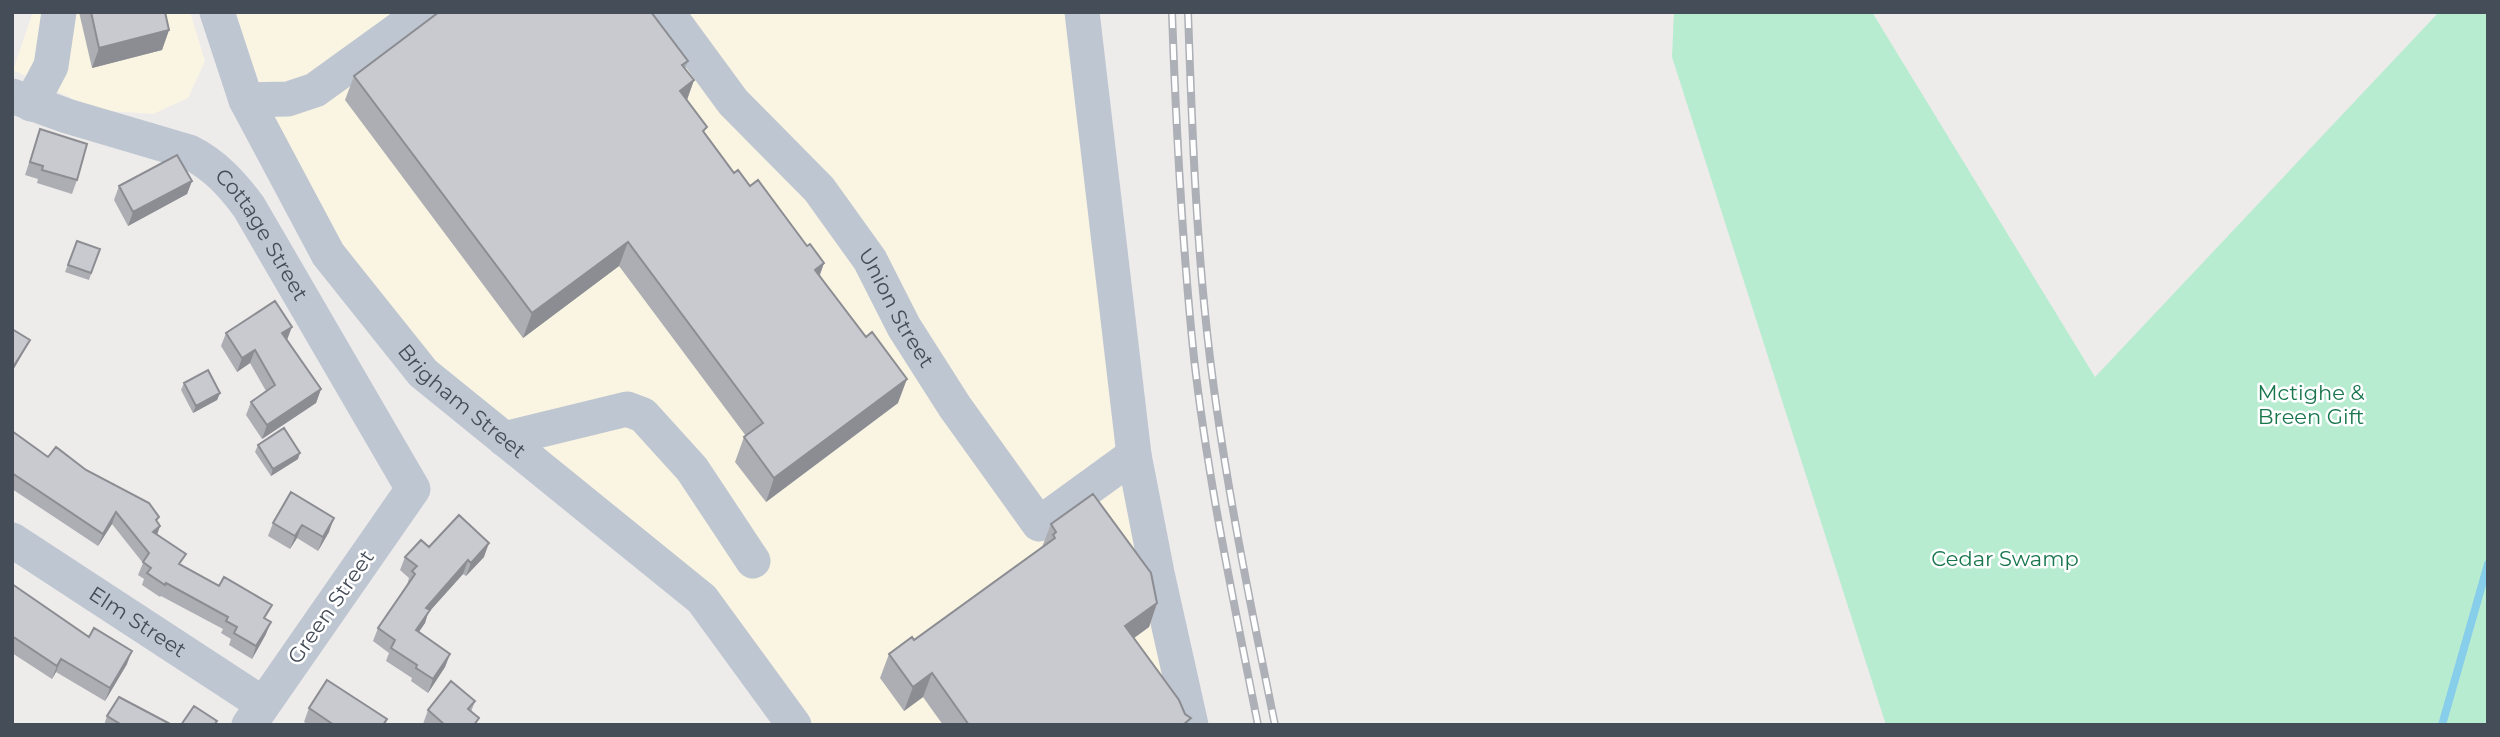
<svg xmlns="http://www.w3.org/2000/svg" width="2500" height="737" font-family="Montserrat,sans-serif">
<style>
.commercial{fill:#faf5e2}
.green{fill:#b8ecd0}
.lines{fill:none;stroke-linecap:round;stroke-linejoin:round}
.stream{stroke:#86cee9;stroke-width:8}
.minor{stroke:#bec6d1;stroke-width:35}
.rail-casing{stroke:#adb0b6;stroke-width:8}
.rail{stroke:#fff;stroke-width:5;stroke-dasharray:16;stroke-linecap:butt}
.wall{fill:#acaeb3}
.shaded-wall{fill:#8c8d92}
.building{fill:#c8cad0;stroke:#8c8d92;stroke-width:2}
.labels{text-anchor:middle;stroke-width:5;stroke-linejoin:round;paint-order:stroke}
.street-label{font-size:21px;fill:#444d58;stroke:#fff}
.park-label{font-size:21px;fill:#18764d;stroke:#fff}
</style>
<rect width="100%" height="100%" fill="#eeebeb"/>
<path class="commercial" d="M 33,12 L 190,12 L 205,61 L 188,98 L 153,114 L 96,110 L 13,70 Z
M 217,12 L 1082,12 L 1191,725 L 794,725 L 702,599 L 423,373 L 328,254 Z"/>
<path class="green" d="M 1674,12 L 1872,12 L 2095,377 L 2439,12 L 2488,12 L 2488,725 L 1886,725 L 1672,57 Z"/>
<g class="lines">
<path class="stream" d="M 2442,725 L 2488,564"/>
<g class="minor">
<path id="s1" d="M 217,12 L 246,100 L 328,254 L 423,373 L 702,599 L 794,725"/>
<path id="s2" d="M 667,12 L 733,102 L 819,189 L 870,260 L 904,327 L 955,407 L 1039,524 L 1134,455"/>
<path d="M 1082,12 L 1134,455 L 1157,573 L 1191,725"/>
<path id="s3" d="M 12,96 L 67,116 L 189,152 C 215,165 232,184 249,207 L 413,489 L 249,725"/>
<path d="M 246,100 L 288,99 L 315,90 L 423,12"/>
<path d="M 31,104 L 51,66 L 59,12"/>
<path d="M 504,439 L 627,409 L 643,415 L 692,469 L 753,561"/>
<path id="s4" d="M 12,540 L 263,704"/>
</g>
<g class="rail-casing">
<path id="rail" d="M 1172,12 C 1176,128 1182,243 1194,358 C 1208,481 1234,603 1258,725
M 1188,12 C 1192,128 1196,243 1210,358 C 1225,481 1250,603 1275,725"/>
</g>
<use href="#rail" class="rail"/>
</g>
<path class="wall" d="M 79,12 L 165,12 L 169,30 L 162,50 L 92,68 Z
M 688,61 L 685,69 L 694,80 L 687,100 L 705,134 L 734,173 L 750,186 L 824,263 L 820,275 L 898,403 L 766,502 L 735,462 L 744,437 L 746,436 L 619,266 L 523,338 L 345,100 L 354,76 Z
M 40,129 L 77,180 L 72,194 L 37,183 L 38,179 L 25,175 Z
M 192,181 L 187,194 L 128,226 L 114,200 L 119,186 Z
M 77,241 L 100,249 L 89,280 L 65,272 Z
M 226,333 L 287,340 L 321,389 L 316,403 L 262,439 L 246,415 L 251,402 L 266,391 L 250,363 L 237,372 L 221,346 Z
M 184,383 L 220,393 L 217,400 L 193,413 L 181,390 Z
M 12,431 L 48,457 L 157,522 L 160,526 L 157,534 L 182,566 L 266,619 L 266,634 L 252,659 L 229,645 L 231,639 L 221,633 L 223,629 L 161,596 L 160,597 L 142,585 L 144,579 L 138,575 L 143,563 L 112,524 L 98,546 L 12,489 Z
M 258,445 L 298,459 L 271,476 L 255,452 Z
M 291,492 L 329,532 L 318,551 L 297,538 L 290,549 L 268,536 L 273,523 Z
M 1051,524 L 1157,603 L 1149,627 L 1134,638 L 1189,725 L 943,725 L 923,697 L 904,711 L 880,678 L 889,654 L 914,640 L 1042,547 Z
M 429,547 L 484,557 L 466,576 L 463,574 L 428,613 L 425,623 L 419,632 L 450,654 L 445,667 L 428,693 L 411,681 L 412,678 L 386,661 L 389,653 L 373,641 L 378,628 L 408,585 L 407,585 L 409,578 L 400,570 L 405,557 Z
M 12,584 L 127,664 L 105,701 L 56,672 L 52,679 L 12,653 Z
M 475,701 L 471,712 L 477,725 L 424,725 L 423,724 L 428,710 Z
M 309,708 L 387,719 L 385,725 L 309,725 L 304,722 Z
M 107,716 L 172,725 L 104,725 Z"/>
<path class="shaded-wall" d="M 169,30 L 162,50 L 92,68 L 99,48 Z
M 694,80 L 685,105 L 680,91 Z
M 192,181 L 187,194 L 128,226 L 133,212 Z
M 628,242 L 619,266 L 523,338 L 532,313 Z
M 824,263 L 815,287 L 815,270 Z
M 292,327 L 287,340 L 282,333 Z
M 30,340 L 27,346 L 12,372 L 12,369 Z
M 255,350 L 250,363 L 237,372 L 242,358 Z
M 907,379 L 898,403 L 766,502 L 774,478 Z
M 321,389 L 316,403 L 262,439 L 267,425 Z
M 220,393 L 217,400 L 193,413 L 196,406 Z
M 300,453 L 298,459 L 271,476 L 273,469 Z
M 116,512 L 112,524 L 98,546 L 103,534 Z
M 334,518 L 329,532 L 318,551 L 323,537 Z
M 302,525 L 297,538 L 290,549 L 295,536 Z
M 160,526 L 156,538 L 153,532 Z
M 489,543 L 484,557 L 466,576 L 471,563 Z
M 468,560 L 463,574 L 428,613 L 425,623 L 411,643 L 416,630 L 426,608 Z
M 1157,603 L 1149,627 L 1116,651 L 1125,626 Z
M 271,622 L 266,634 L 252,659 L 256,646 Z
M 132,651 L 127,664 L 105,701 L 110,688 Z
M 450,654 L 445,667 L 428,693 L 433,679 Z
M 61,659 L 56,672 L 52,679 L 57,666 Z
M 932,673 L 923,697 L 904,711 L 913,687 Z"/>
<path class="building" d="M 91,12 L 165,12 L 169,30 L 99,48 Z
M 439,12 L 651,12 L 688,61 L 682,65 L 694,80 L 680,91 L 707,127 L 703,131 L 734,173 L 738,170 L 750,186 L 758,180 L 807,246 L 810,244 L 824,263 L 815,270 L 866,337 L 872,332 L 907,379 L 774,478 L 744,437 L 763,423 L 628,242 L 532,313 L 354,76 Z
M 40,129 L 87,144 L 77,180 L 42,170 L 43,166 L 30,162 Z
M 177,155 L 192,181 L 133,212 L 119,186 Z
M 77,241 L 100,249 L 91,273 L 68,265 Z
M 275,301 L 292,327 L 282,333 L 321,389 L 267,425 L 251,402 L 275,385 L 255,350 L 242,358 L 226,333 Z
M 12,329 L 30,340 L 12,369 Z
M 208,370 L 220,393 L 196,406 L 184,383 Z
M 284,428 L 300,453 L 273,469 L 258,445 Z
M 12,431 L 48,457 L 56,447 L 86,470 L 149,503 L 159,517 L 156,520 L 160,526 L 153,532 L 186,554 L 179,564 L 219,586 L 224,577 L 272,605 L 264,618 L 271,622 L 256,646 L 234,633 L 237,627 L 226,621 L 228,617 L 166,583 L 165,585 L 147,573 L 151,568 L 143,562 L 149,553 L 116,512 L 103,534 L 12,473 Z
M 291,492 L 334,518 L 323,537 L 302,525 L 295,536 L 273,523 Z
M 1093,494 L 1151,573 L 1157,603 L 1125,626 L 1179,700 L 1185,714 L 1191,718 L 1183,725 L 969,725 L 932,673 L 913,687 L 889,654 L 912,637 L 914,640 L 1055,538 L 1053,535 L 1056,532 L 1051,524 Z
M 459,515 L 489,543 L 471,563 L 468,560 L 426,608 L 430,610 L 416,630 L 450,654 L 433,679 L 416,668 L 417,665 L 391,648 L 395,640 L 378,628 L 415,574 L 412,571 L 417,566 L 405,557 L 421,540 L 429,547 Z
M 12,584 L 89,637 L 94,628 L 132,651 L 110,688 L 61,659 L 57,666 L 12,636 Z
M 327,680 L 387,719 L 383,725 L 334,725 L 309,708 Z
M 451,681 L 475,701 L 468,709 L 479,718 L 474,725 L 445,725 L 428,710 Z
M 119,697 L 172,725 L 122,725 L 107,716 Z
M 194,706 L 217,721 L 214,725 L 181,725 Z"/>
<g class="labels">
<g class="street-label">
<text dy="7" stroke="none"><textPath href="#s3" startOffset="298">Cottage Street</textPath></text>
<text dy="7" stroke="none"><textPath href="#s2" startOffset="376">Union Street</textPath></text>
<text dy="7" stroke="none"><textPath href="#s1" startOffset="467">Brigham Street</textPath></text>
<text transform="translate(331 607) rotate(-55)" y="7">Green Street</text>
<text dy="7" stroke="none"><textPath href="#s4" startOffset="150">Elm Street</textPath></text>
</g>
<g class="park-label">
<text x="2311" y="400">Mctighe &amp;<tspan x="2311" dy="24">Breen Gift</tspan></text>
<text x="2005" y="566">Cedar Swamp</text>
</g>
</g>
<rect width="2500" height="737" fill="none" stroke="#444d58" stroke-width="28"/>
</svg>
